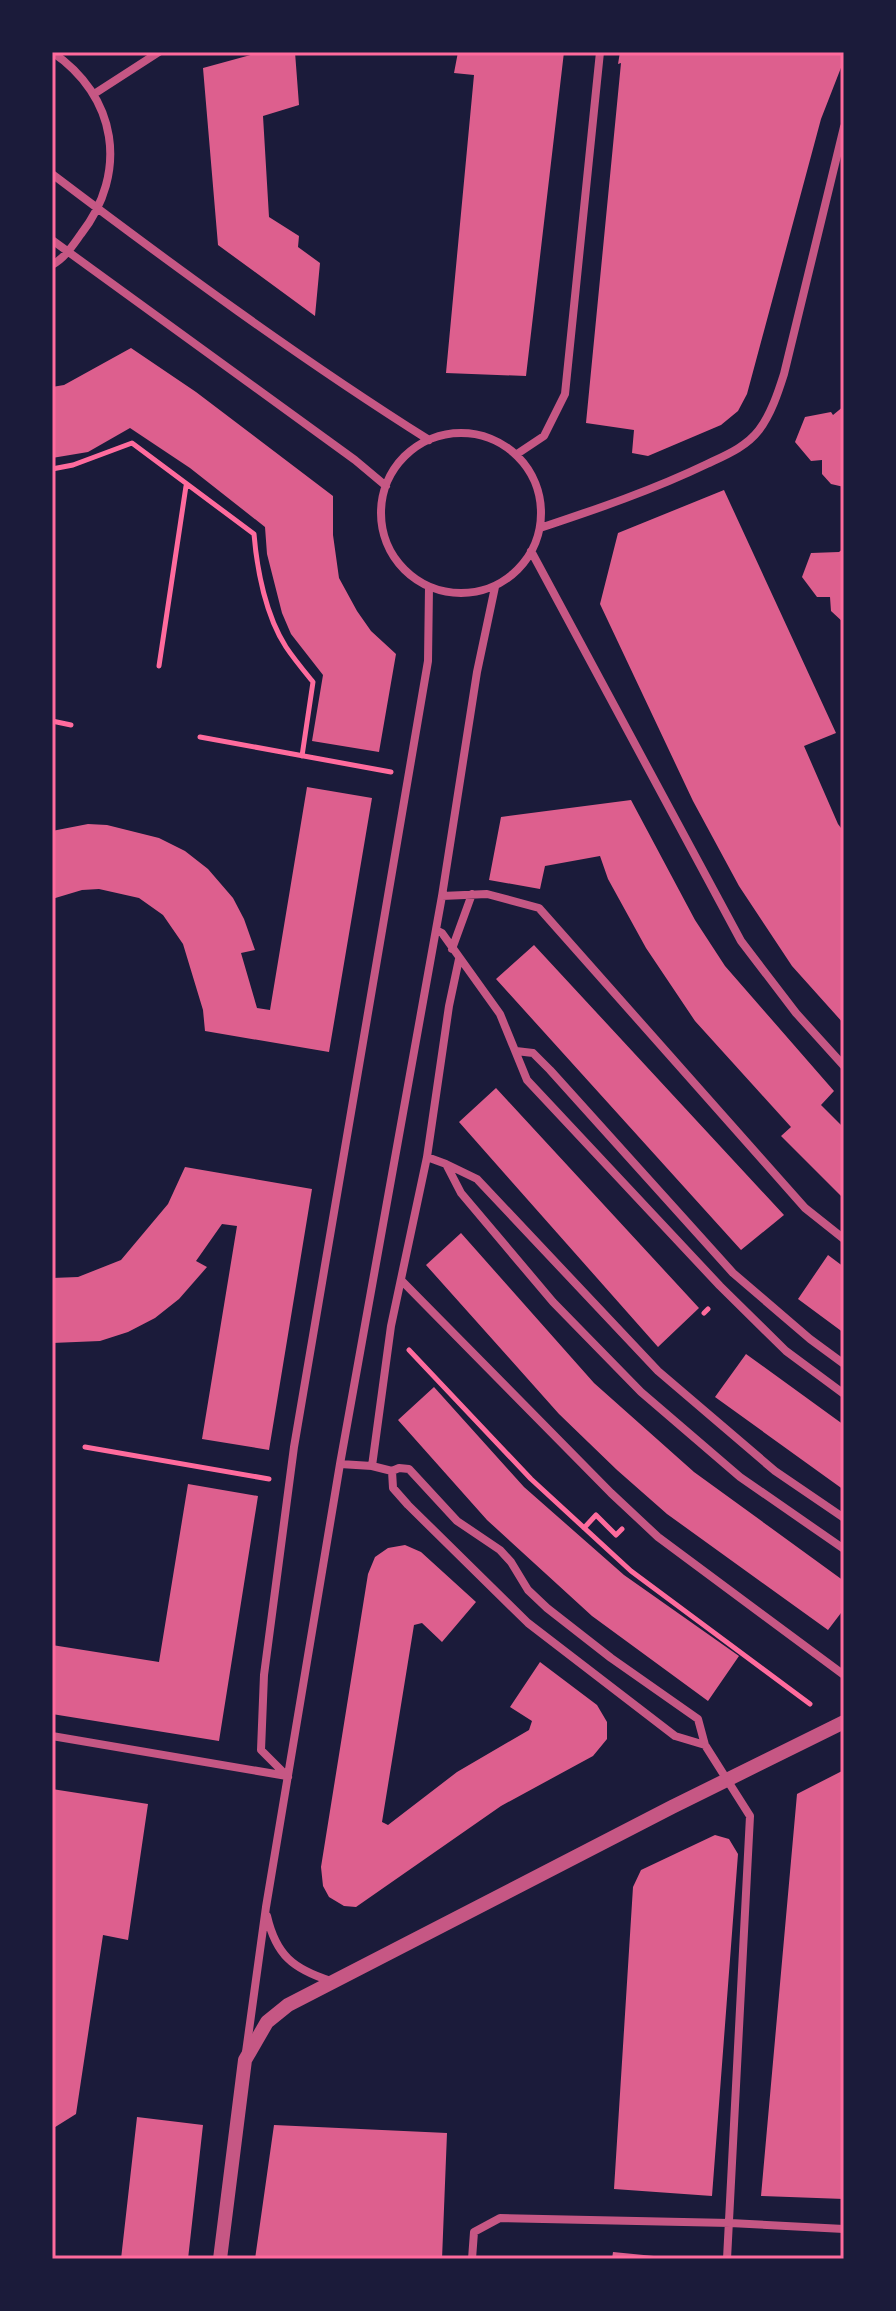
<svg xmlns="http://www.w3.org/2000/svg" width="896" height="2311" font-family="'PT Sans Narrow',sans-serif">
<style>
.building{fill:#dd5f8e}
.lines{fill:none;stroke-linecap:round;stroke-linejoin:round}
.path{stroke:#ff6b9d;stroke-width:5}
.minor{stroke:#c65784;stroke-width:8}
.tertiary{stroke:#c65784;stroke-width:14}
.neatline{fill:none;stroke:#ff6b9d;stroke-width:3}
</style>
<rect width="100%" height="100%" fill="#1b1b3a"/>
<path class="building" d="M 261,52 L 295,52 L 299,105 L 263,116 L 269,217 L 299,236 L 298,247 L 320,263 L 315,316 L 218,245 L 203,68 Z
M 458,52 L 564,52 L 526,376 L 446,373 L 474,75 L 454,73 Z
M 620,52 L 844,52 L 844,60 L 821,119 L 747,394 L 738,411 L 721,425 L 648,456 L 632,453 L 634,430 L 586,423 L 621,63 L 618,64 Z
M 131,348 L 196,392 L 333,496 L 333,535 L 339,578 L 357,611 L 371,631 L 396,654 L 379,752 L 312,741 L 323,675 L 291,634 L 282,613 L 267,554 L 265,527 L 190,468 L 130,428 L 88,452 L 52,458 L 52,387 L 64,385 Z
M 844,406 L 844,487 L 831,484 L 822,474 L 822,460 L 811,461 L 795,442 L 805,417 L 831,412 L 833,415 Z
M 724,490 L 836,733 L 804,746 L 838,824 L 844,832 L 844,1024 L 792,966 L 739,886 L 693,801 L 600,604 L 618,533 Z
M 844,548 L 844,623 L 831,611 L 830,597 L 817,597 L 802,577 L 811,553 L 839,552 Z
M 307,787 L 372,798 L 329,1052 L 205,1031 L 203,1010 L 183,944 L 163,915 L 139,898 L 99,889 L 82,890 L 52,899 L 52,831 L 88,824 L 107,825 L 159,838 L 185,851 L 208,869 L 233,898 L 244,919 L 255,950 L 241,953 L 257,1008 L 270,1010 Z
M 631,800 L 695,920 L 725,966 L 834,1091 L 821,1105 L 844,1128 L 844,1199 L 781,1136 L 791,1127 L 695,1021 L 646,948 L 608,879 L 600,856 L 545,866 L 540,889 L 489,880 L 501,817 Z
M 534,945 L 784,1215 L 741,1250 L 496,979 Z
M 496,1088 L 699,1308 L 658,1347 L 459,1122 Z
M 185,1167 L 312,1189 L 269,1450 L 202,1439 L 237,1226 L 222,1224 L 196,1261 L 207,1267 L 179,1299 L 155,1318 L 128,1332 L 100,1341 L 52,1343 L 52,1278 L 78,1277 L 121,1260 L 168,1204 Z
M 461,1233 L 594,1383 L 694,1472 L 844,1581 L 844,1609 L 828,1630 L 667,1514 L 617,1470 L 559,1414 L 426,1265 Z
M 828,1255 L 844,1267 L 844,1333 L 798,1299 Z
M 746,1354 L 844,1425 L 844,1490 L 715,1397 Z
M 434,1387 L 524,1487 L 624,1575 L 739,1656 L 708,1701 L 592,1616 L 487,1520 L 398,1420 Z
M 188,1484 L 258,1496 L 219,1741 L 52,1714 L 52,1645 L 159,1662 Z
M 405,1545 L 421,1552 L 476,1602 L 442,1642 L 422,1623 L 414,1625 L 382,1822 L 388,1825 L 457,1772 L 529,1730 L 532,1721 L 510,1707 L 540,1662 L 597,1705 L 607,1722 L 607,1739 L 593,1756 L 501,1806 L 356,1907 L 344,1906 L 329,1897 L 323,1886 L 321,1867 L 368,1574 L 375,1557 L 388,1548 Z
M 844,1770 L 844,2199 L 761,2196 L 797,1794 Z
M 52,1789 L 148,1804 L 128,1940 L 103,1935 L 76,2114 L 52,2129 Z
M 715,1835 L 729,1839 L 738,1854 L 712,2196 L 614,2189 L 633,1887 L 641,1870 Z
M 137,2117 L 203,2125 L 188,2259 L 121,2259 Z
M 274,2125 L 447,2133 L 442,2259 L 255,2259 Z
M 613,2252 L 664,2257 L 664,2259 L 612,2259 Z"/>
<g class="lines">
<path class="path" d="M 52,469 L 73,465 L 132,443 L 254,534 C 257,571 266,616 286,647 C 294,659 304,671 313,682 L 302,756
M 159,666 L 186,486
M 52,721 L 71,725
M 200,737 L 391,772
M 704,1313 L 708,1309
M 409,1350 L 531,1479 L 631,1571 L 810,1704
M 85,1447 L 269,1479
M 584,1528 L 596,1515 L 616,1535 L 622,1529"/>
<path class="minor" d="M 52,52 C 117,96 129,172 81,234 C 73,245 65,258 52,265
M 94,94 L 159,52
M 52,174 C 175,267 299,358 429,440
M 52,240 L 355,460 L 386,486
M381 513a80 80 0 1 1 160 0a80 80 0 1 1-160 0Z
M 517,454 L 544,436 L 565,394 L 600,52
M 540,528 C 597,509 653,490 707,464 C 726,455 746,447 759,430 C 771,414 778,393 784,374 L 844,127
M 531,551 L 741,941 L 796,1013 L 844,1066
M 442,896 L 487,894 L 539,908 L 805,1208 L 844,1239
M 436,930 L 442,933 L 500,1014 L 527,1080 L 720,1286 L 786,1351 L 844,1394
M 452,949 L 472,894
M 516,1051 L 533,1053 L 550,1070 L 733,1273 L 810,1339 L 844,1364
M 427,1157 L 446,1164 L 461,1193 L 553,1302 L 641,1392 L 740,1477 L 844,1549
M 446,1164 L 477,1179 L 658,1371 L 775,1471 L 844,1518
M 401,1280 L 611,1493 L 658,1537 L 844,1675
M 340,1464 L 372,1466 L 392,1471 L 393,1488 L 408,1505 L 528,1623 L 675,1736 L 705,1745 L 750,1816 L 727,2259
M 372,1466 L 391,1326 L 427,1157 L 449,1006 L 459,959
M 392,1471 L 399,1468 L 409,1469 L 457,1521 L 500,1550 L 511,1562 L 528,1590 L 547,1608 L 611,1658 L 698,1719 L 705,1745
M 52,1736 L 287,1776
M 288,1777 L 261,1750 L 264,1675 L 294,1447 L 428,661 L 429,587
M 267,1916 C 276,1955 293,1969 331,1981
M 246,2052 L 266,1907 L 340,1464 L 442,896 L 477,672 L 495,587
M 472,2259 L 474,2232 L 500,2218 L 730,2223 L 844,2229"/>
<path class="tertiary" d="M 220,2259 L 245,2060 L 267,2022 L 288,2005 L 672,1807 L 844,1722"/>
</g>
<rect width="896" height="2311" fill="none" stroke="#1b1b3a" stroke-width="108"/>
<rect x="54" y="54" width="788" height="2203" class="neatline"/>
</svg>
